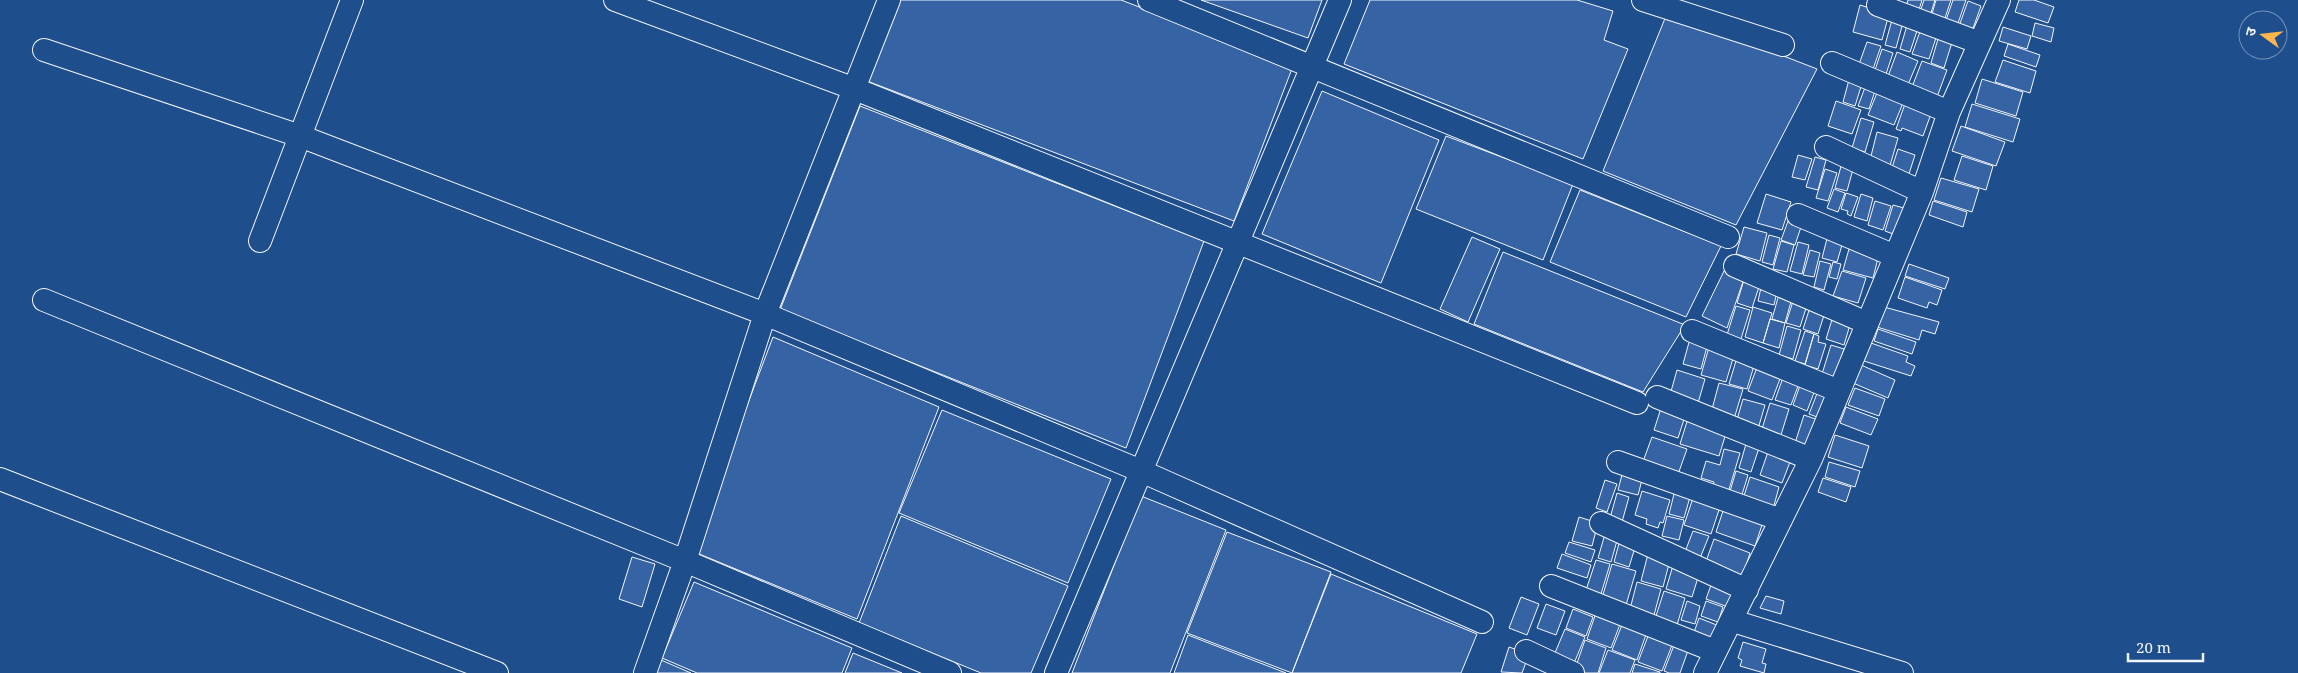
<svg xmlns="http://www.w3.org/2000/svg" width="2298" height="673" font-family="'Noto Serif','Noto Sans Devanagari',serif">
<style>
.building{fill:#3563a3;stroke:#f2f6ff}
.lines{fill:none;stroke-linecap:round;stroke-linejoin:round}
.minor-casing{stroke:#f2f6ff;stroke-width:24}
.minor{stroke:#1f4e8c;stroke-width:22}
</style>
<rect width="100%" height="100%" fill="#1f4e8c"/>
<path class="building" d="M 898,0 L 1121,0 L 1293,66 L 1234,221 L 867,81 Z
M 1201,0 L 1322,0 L 1308,38 Z
M 1370,0 L 1577,0 L 1613,11 L 1604,40 L 1628,49 L 1583,159 L 1344,64 Z
M 1908,0 L 1922,0 L 1918,13 L 1905,9 Z
M 1924,0 L 1935,0 L 1930,16 L 1920,12 Z
M 1936,0 L 1951,0 L 1944,21 L 1931,17 Z
M 1953,0 L 1966,0 L 1957,26 L 1945,23 Z
M 2019,0 L 2034,0 L 2054,7 L 2048,23 L 2015,12 Z
M 1968,1 L 1981,6 L 1972,31 L 1959,26 Z
M 1860,5 L 1889,14 L 1882,40 L 1853,32 Z
M 1668,11 L 1817,69 L 1736,225 L 1603,171 Z
M 1893,16 L 1904,19 L 1896,48 L 1885,45 Z
M 1908,22 L 1919,25 L 1910,52 L 1900,49 Z
M 2035,23 L 2054,28 L 2051,42 L 2032,36 Z
M 1922,26 L 1938,32 L 1929,59 L 1912,54 Z
M 2003,27 L 2031,36 L 2027,49 L 1999,41 Z
M 1940,32 L 1954,36 L 1944,68 L 1931,63 Z
M 1867,42 L 1881,46 L 1872,72 L 1858,67 Z
M 2008,44 L 2040,55 L 2036,67 L 2004,56 Z
M 1882,49 L 1893,53 L 1885,77 L 1874,73 Z
M 1897,52 L 1918,61 L 1907,87 L 1887,79 Z
M 2003,60 L 2036,71 L 2030,93 L 1995,82 Z
M 1922,61 L 1947,70 L 1937,97 L 1912,87 Z
M 1850,76 L 1863,80 L 1855,106 L 1843,102 Z
M 1982,79 L 2023,92 L 2016,116 L 1975,103 Z
M 1867,82 L 1877,85 L 1869,109 L 1858,106 Z
M 1879,88 L 1905,98 L 1894,125 L 1868,115 Z
M 1322,91 L 1439,140 L 1381,283 L 1262,234 Z
M 1836,101 L 1861,110 L 1852,134 L 1828,126 Z
M 1906,101 L 1932,111 L 1923,136 L 1902,128 L 1901,131 L 1896,129 Z
M 1972,104 L 2020,119 L 2013,142 L 1965,127 Z
M 860,106 L 1204,241 L 1126,448 L 780,310 Z
M 1861,118 L 1874,122 L 1865,152 L 1852,148 Z
M 1961,126 L 2005,142 L 1996,166 L 1952,151 Z
M 1877,132 L 1898,138 L 1889,169 L 1869,164 Z
M 1446,136 L 1573,184 L 1543,260 L 1416,209 Z
M 1898,149 L 1915,155 L 1907,180 L 1890,174 Z
M 1798,155 L 1812,159 L 1805,180 L 1792,177 Z
M 1962,156 L 1993,166 L 1986,190 L 1954,180 Z
M 1815,157 L 1826,160 L 1818,190 L 1806,187 Z
M 1843,159 L 1855,162 L 1847,191 L 1835,188 Z
M 1825,169 L 1837,173 L 1828,201 L 1816,198 Z
M 1941,178 L 1979,189 L 1972,212 L 1934,200 Z
M 1834,189 L 1845,193 L 1838,212 L 1827,208 Z
M 1580,190 L 1721,246 L 1686,317 L 1550,262 Z
M 1846,193 L 1858,197 L 1851,216 L 1847,214 L 1848,211 L 1841,209 Z
M 1766,194 L 1791,202 L 1782,230 L 1757,223 Z
M 1861,194 L 1873,198 L 1867,221 L 1854,217 Z
M 1875,201 L 1891,206 L 1883,230 L 1868,225 Z
M 1933,201 L 1967,212 L 1963,227 L 1929,215 Z
M 1893,205 L 1904,208 L 1896,235 L 1885,231 Z
M 1791,213 L 1804,218 L 1795,245 L 1781,240 Z
M 1744,227 L 1767,233 L 1760,261 L 1736,254 Z
M 1829,231 L 1845,235 L 1837,262 L 1822,258 Z
M 1769,235 L 1780,238 L 1773,265 L 1762,262 Z
M 1472,237 L 1500,249 L 1468,322 L 1440,309 Z
M 1781,241 L 1794,245 L 1787,272 L 1773,269 Z
M 1798,242 L 1809,245 L 1802,274 L 1790,271 Z
M 1851,242 L 1880,250 L 1873,278 L 1843,270 Z
M 1810,250 L 1820,253 L 1814,277 L 1803,275 Z
M 1503,252 L 1685,325 L 1643,392 L 1474,324 Z
M 1820,261 L 1831,264 L 1824,290 L 1814,287 Z
M 1833,262 L 1841,264 L 1837,279 L 1829,277 Z
M 1909,264 L 1949,278 L 1945,289 L 1905,276 Z
M 1726,267 L 1745,276 L 1727,328 L 1702,316 Z
M 1842,271 L 1866,278 L 1858,303 L 1833,296 Z
M 1746,273 L 1762,278 L 1752,308 L 1737,303 Z
M 1905,277 L 1942,290 L 1937,305 L 1929,302 L 1927,308 L 1898,298 Z
M 1762,283 L 1778,287 L 1774,305 L 1758,301 Z
M 1781,287 L 1794,291 L 1785,323 L 1772,319 Z
M 1795,295 L 1809,299 L 1800,327 L 1786,323 Z
M 1812,301 L 1827,306 L 1818,334 L 1803,329 Z
M 1736,306 L 1750,310 L 1740,342 L 1726,338 Z
M 1753,307 L 1772,313 L 1763,343 L 1745,337 Z
M 1884,307 L 1939,322 L 1935,334 L 1922,330 L 1919,340 L 1877,327 Z
M 1834,313 L 1852,318 L 1844,345 L 1826,339 Z
M 1770,319 L 1785,323 L 1779,348 L 1763,343 Z
M 1787,326 L 1801,330 L 1793,359 L 1779,355 Z
M 1878,329 L 1916,342 L 1912,354 L 1874,341 Z
M 1805,331 L 1814,334 L 1805,364 L 1795,361 Z
M 1814,334 L 1819,336 L 1818,342 L 1826,344 L 1818,369 L 1805,365 Z
M 1691,335 L 1709,339 L 1701,369 L 1683,364 Z
M 773,337 L 939,407 L 857,619 L 692,551 Z
M 1871,343 L 1908,356 L 1906,362 L 1915,366 L 1911,376 L 1864,361 Z
M 1831,345 L 1844,349 L 1835,378 L 1822,374 Z
M 1709,347 L 1734,355 L 1726,382 L 1701,375 Z
M 1738,354 L 1756,359 L 1747,389 L 1729,384 Z
M 1759,362 L 1783,371 L 1772,400 L 1748,391 Z
M 1861,365 L 1895,380 L 1888,398 L 1853,383 Z
M 1677,370 L 1705,379 L 1698,403 L 1670,395 Z
M 1785,372 L 1801,378 L 1791,405 L 1775,400 Z
M 1802,380 L 1817,385 L 1807,411 L 1793,405 Z
M 1719,383 L 1743,389 L 1734,419 L 1711,413 Z
M 1855,388 L 1885,399 L 1879,416 L 1848,405 Z
M 1818,391 L 1833,396 L 1825,420 L 1809,414 Z
M 1743,399 L 1765,405 L 1758,429 L 1736,423 Z
M 1663,402 L 1687,410 L 1678,438 L 1654,430 Z
M 1770,403 L 1789,409 L 1780,438 L 1761,432 Z
M 1846,407 L 1878,419 L 1871,435 L 1840,423 Z
M 942,410 L 1111,479 L 1068,583 L 899,513 Z
M 1689,415 L 1728,427 L 1719,456 L 1680,444 Z
M 1804,415 L 1821,421 L 1811,448 L 1795,443 Z
M 1835,435 L 1869,446 L 1862,468 L 1828,457 Z
M 1652,437 L 1687,449 L 1676,480 L 1641,467 Z
M 1746,444 L 1759,448 L 1751,472 L 1739,468 Z
M 1770,446 L 1793,454 L 1782,483 L 1760,475 Z
M 1724,449 L 1740,453 L 1727,496 L 1712,491 L 1714,482 L 1701,478 L 1706,461 L 1720,465 Z
M 1829,462 L 1860,471 L 1855,487 L 1825,477 Z
M 1623,471 L 1643,476 L 1638,495 L 1618,490 Z
M 1736,471 L 1748,475 L 1740,501 L 1728,498 Z
M 1750,477 L 1779,487 L 1773,509 L 1743,499 Z
M 1823,478 L 1851,487 L 1846,502 L 1818,492 Z
M 1605,480 L 1617,484 L 1607,512 L 1596,508 Z
M 1676,486 L 1692,490 L 1684,518 L 1669,514 Z
M 1642,491 L 1670,500 L 1663,523 L 1660,522 L 1658,528 L 1646,524 L 1647,519 L 1635,515 Z
M 1617,493 L 1629,497 L 1622,522 L 1610,518 Z
M 1141,496 L 1226,530 L 1170,673 L 1072,673 Z
M 1693,498 L 1720,507 L 1711,534 L 1684,525 Z
M 1724,508 L 1763,522 L 1755,546 L 1716,532 Z
M 901,516 L 1068,586 L 1031,673 L 981,673 L 859,623 Z
M 1667,516 L 1684,520 L 1679,540 L 1662,536 Z
M 1579,517 L 1598,523 L 1592,546 L 1572,541 Z
M 1693,531 L 1709,536 L 1698,563 L 1683,557 Z
M 1227,532 L 1331,572 L 1292,673 L 1187,633 Z
M 1605,534 L 1618,537 L 1611,562 L 1598,558 Z
M 1621,536 L 1637,541 L 1629,567 L 1614,562 Z
M 1714,539 L 1750,553 L 1741,581 L 1704,567 Z
M 1569,542 L 1595,550 L 1591,562 L 1565,553 Z
M 1562,554 L 1591,565 L 1587,578 L 1557,568 Z
M 1648,554 L 1670,560 L 1663,587 L 1641,581 Z
M 632,557 L 655,564 L 642,607 L 619,599 Z
M 1596,560 L 1610,564 L 1601,594 L 1586,590 Z
M 1674,562 L 1700,571 L 1692,597 L 1666,589 Z
M 1612,564 L 1636,571 L 1626,605 L 1602,598 Z
M 1331,574 L 1477,634 L 1461,673 L 1292,673 Z
M 694,582 L 852,648 L 842,673 L 697,673 L 662,658 Z
M 1637,582 L 1661,589 L 1654,615 L 1630,609 Z
M 1711,585 L 1733,594 L 1728,607 L 1706,599 Z
M 1664,591 L 1685,598 L 1677,625 L 1655,619 Z
M 1766,596 L 1784,601 L 1781,614 L 1760,608 Z
M 1521,597 L 1539,604 L 1527,635 L 1509,628 Z
M 1687,601 L 1700,606 L 1695,624 L 1681,620 Z
M 1706,601 L 1723,607 L 1718,622 L 1701,616 Z
M 1546,604 L 1565,611 L 1556,635 L 1537,628 Z
M 1573,609 L 1593,617 L 1586,636 L 1566,628 Z
M 1597,610 L 1622,619 L 1611,648 L 1587,639 Z
M 1699,618 L 1719,626 L 1712,645 L 1692,638 Z
M 1624,620 L 1648,629 L 1637,660 L 1612,650 Z
M 1565,629 L 1585,637 L 1572,668 L 1552,660 Z
M 1650,631 L 1674,640 L 1662,671 L 1638,662 Z
M 1188,635 L 1286,673 L 1174,673 Z
M 1585,640 L 1606,648 L 1598,673 L 1585,673 L 1575,669 Z
M 1676,640 L 1690,645 L 1680,673 L 1669,673 L 1664,671 Z
M 1743,642 L 1766,649 L 1762,663 L 1766,664 L 1764,673 L 1740,666 L 1742,660 L 1738,658 Z
M 1509,647 L 1529,654 L 1522,673 L 1501,672 Z
M 1608,650 L 1635,660 L 1630,673 L 1599,673 Z
M 853,653 L 902,673 L 845,673 Z
M 661,660 L 691,673 L 656,673 Z
M 1635,664 L 1660,672 L 1660,673 L 1632,673 Z"/>
<g class="lines">
<g class="minor-casing">
<path id="minor" d="M 615,0 L 855,89 L 1637,403
M 1149,0 L 1728,237
M 1643,0 L 1783,45
M 1878,5 L 1980,43
M 44,50 L 300,136 L 765,314 L 1141,471 L 1482,622
M 1832,63 L 1949,112
M 1826,147 L 1922,192
M 1798,215 L 1895,256
M 260,241 L 352,0
M 1735,266 L 1867,323
M 44,300 L 685,561 L 950,673
M 1692,331 L 1839,391
M 1657,397 L 1811,459
M 1618,462 L 1781,520
M 0,479 L 497,673
M 1601,523 L 1747,590
M 1551,586 L 1715,651
M 1733,621 L 1902,673
M 1526,651 L 1573,673
M 645,673 L 685,561 L 765,314 L 889,0
M 1056,673 L 1340,0
M 1705,673 L 1811,459 L 1922,192 L 1949,112 L 1999,0"/>
</g>
<use href="#minor" class="minor"/>
</g>
<g transform="translate(2263 35) rotate(285)"><circle r="24" fill="#1f4e8c" stroke="#7391ba"/>
<path d="M0-4L9 19L0 12L-9 19Z" fill="#ffb74d"/>
<text y="-8" font-size="14" font-weight="bold" text-anchor="middle" fill="#f2f6ff">उ</text>
</g>
<path d="M2128 653v8h75v-8" fill="none" stroke="#f2f6ff" stroke-width="2.5"/>
<text x="2136" y="653" font-size="15" fill="#f2f6ff" stroke="#1f4e8c" stroke-width="4" paint-order="stroke">20 m</text>
</svg>
